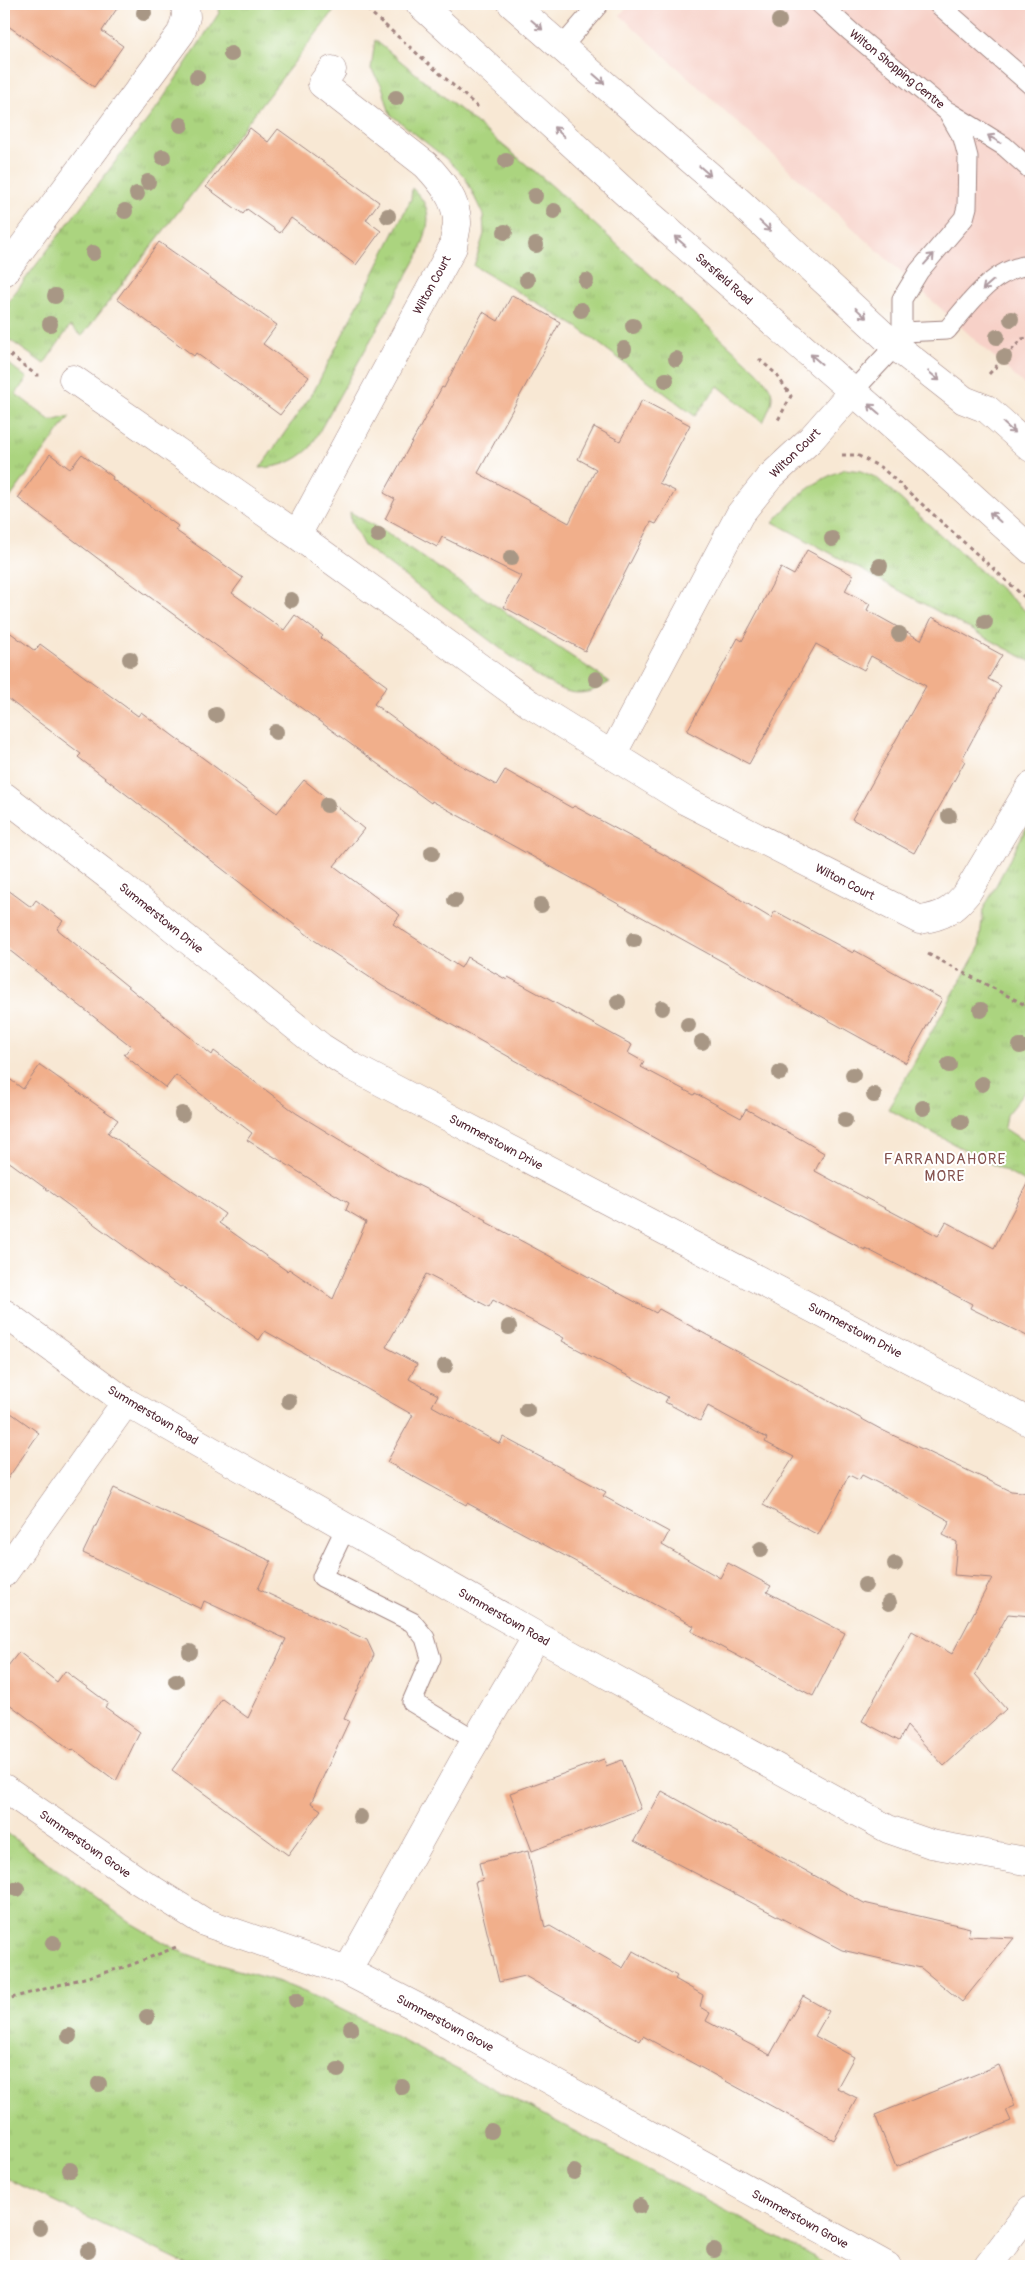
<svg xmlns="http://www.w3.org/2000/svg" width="1035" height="2270" font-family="Pangolin,sans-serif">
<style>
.built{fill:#f7d1c8}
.grass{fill:url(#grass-tufts);stroke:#7a7a55}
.building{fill:#f1af8b}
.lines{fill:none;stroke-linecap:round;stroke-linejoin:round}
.service-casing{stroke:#a18480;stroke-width:21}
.minor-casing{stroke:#a18480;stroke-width:29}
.secondary-casing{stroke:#a18480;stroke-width:29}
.path{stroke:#a18480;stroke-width:3;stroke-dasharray:4 4;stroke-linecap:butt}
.service{stroke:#fff;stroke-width:19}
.minor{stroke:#fff;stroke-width:28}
.secondary{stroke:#fff;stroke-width:28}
.tree{fill:#a89785}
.oneway{stroke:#ae9aa0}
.labels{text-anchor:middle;stroke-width:4;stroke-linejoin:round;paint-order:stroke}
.street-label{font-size:12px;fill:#4a1f2b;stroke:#fff}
.quarter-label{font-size:15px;letter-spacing:1px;fill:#84514d;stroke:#fff}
</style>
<defs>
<pattern id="grass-tufts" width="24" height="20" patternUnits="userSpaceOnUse" patternTransform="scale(1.25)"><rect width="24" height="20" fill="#abd47f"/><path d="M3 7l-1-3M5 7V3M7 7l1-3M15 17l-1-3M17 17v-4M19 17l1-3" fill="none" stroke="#95b66e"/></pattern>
</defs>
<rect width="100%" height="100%" fill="#fff"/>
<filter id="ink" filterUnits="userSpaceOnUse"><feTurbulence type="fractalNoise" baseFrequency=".02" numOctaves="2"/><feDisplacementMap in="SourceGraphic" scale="10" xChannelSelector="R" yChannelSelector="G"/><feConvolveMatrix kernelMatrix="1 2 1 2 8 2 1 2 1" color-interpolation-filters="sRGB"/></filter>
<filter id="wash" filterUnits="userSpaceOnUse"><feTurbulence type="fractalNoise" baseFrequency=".0096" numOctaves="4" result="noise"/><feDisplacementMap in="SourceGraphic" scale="20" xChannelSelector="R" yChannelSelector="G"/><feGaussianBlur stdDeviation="1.12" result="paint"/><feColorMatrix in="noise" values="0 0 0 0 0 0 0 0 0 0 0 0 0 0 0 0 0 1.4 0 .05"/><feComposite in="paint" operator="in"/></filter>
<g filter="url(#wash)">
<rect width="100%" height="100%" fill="#f8e8d4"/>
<path class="built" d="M 630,4 L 1031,4 L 1031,391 L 620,15 Z"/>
<path class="grass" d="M 220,4 L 334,4 L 337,7 L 82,336 L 70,326 L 44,364 L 4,336 L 4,307 L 158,106 L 219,13 Z
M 375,40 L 550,184 L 756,370 C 776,392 776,396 763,422 L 718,386 L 695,416 L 577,327 L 474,266 L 484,234 L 483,215 L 465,177 L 449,161 L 390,114 L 382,86 L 371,69 Z
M 412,188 C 436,210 428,227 419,254 L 310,448 C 295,462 280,467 260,468 L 314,391 L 411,199 Z
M 4,360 L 27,378 L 16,394 L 51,421 L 70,416 L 4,506 Z
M 845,469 L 861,471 L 877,478 L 1031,616 L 1031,662 L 773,522 C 794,498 815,480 845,469 Z
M 350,512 L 388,534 L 610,682 C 578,702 562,692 533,673 L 364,546 L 351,522 Z
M 1031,819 L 1031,1084 L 1006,1115 L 1004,1128 L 1031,1146 L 1031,1185 L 888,1109 L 979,948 L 983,910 Z
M 4,1831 L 131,1923 L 177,1950 L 206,1961 L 277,1981 L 312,1995 L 365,2021 L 831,2266 L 189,2266 L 4,2177 Z"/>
<g id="blocks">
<path class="building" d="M 4,4 L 120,4 L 102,31 L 123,46 L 94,87 L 4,23 Z
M 250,128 L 268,142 L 278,129 L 379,202 L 366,220 L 381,231 L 356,265 L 291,218 L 280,233 L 247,209 L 243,214 L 206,187 Z
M 159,242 L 277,325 L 263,344 L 309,377 L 280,415 L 196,353 L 194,356 L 117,299 Z
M 512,295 L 560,322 L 478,473 L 569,523 L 596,469 L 578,459 L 594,427 L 620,441 L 642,400 L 690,425 L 659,483 L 675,491 L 656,524 L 651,522 L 585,651 L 504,607 L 521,576 L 442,537 L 437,547 L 385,519 L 395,499 L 384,493 L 442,387 L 444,388 L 474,328 L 483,312 L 498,321 Z
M 50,454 L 70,469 L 82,454 L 113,477 L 112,479 L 178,526 L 175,530 L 243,578 L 232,593 L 284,630 L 295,615 L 323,636 L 321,638 L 387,686 L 374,704 L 444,756 L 496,785 L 505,770 L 572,808 L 574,806 L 681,864 L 771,918 L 775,911 L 853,953 L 854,950 L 942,999 L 906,1063 L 432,801 L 431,803 L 117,573 L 18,498 Z
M 807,550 L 853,575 L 845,591 L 870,604 L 867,610 L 921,640 L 932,617 L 1002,655 L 988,679 L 1001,686 L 962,759 L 965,761 L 914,853 L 852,819 L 926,686 L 871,656 L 864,670 L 816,644 L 749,764 L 687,731 L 738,638 L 742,641 L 781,568 L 794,575 Z
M 4,628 L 35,651 L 40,644 L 138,716 L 141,712 L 277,813 L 304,780 L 364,829 L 334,866 L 400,915 L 393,924 L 461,968 L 467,957 L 507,980 L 508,977 L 632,1045 L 628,1053 L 644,1062 L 641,1067 L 694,1095 L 695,1093 L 741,1118 L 746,1109 L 804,1141 L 824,1153 L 815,1171 L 841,1185 L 938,1236 L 946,1222 L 994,1248 L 1031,1176 L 1031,1338 L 970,1308 L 972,1304 L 865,1248 L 865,1250 L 770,1201 L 667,1145 L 384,987 L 314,940 L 78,757 L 81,754 L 4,696 Z
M 4,887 L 31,907 L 36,900 L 63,921 L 57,929 L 212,1055 L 214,1051 L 296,1113 L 394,1173 L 487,1220 L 486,1222 L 656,1313 L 659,1309 L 884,1431 L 1011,1491 L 1031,1493 L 1031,1616 L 1008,1614 L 975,1674 L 1006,1709 L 944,1766 L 907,1726 L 899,1741 L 862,1721 L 912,1631 L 952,1654 L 992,1578 L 954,1575 L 957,1542 L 943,1535 L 950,1521 L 914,1501 L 862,1475 L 859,1480 L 849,1475 L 818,1535 L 763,1505 L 794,1457 L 765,1442 L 767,1438 L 708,1406 L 700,1421 L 665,1402 L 668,1397 L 562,1341 L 564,1338 L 493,1300 L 489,1307 L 426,1274 L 386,1347 L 417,1364 L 409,1379 L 438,1395 L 432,1406 L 500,1444 L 503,1437 L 606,1492 L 603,1496 L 669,1532 L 662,1545 L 720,1578 L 728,1563 L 771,1586 L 767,1592 L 845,1633 L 813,1696 L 691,1631 L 694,1626 L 580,1564 L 467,1503 L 466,1505 L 387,1462 L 413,1415 L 265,1331 L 259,1340 L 182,1286 L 180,1287 L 4,1158 L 4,1075 L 23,1089 L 40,1065 L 118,1120 L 108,1133 L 225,1214 L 219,1223 L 287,1271 L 289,1269 L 333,1299 L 366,1222 L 346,1210 L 349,1203 L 247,1140 L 252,1133 L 176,1075 L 166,1088 L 124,1055 L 131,1046 L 4,946 Z
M 4,1408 L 39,1433 L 4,1484 Z
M 114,1488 L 271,1561 L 258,1589 L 367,1640 L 374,1655 L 344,1719 L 349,1721 L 311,1803 L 321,1810 L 288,1855 L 172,1770 L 222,1699 L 248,1718 L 286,1639 L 204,1601 L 201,1609 L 83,1553 Z
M 19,1652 L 57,1682 L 65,1671 L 108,1703 L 105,1707 L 140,1732 L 116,1781 L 73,1749 L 71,1751 L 4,1700 L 4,1671 Z
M 604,1759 L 606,1766 L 622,1760 L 641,1809 L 532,1851 L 510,1793 Z
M 662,1791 L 864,1903 L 970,1928 L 968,1936 L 1014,1938 L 962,2002 L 921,1968 L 842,1950 L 634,1841 Z
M 528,1851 L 545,1928 L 550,1926 L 623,1968 L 633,1951 L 677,1976 L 675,1979 L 703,1995 L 700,2007 L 710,2013 L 706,2021 L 770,2055 L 803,1996 L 829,2011 L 815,2036 L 854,2057 L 837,2088 L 857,2098 L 834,2140 L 643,2036 L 640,2041 L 525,1976 L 499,1982 L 475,1882 L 483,1880 L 479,1863 Z
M 999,2065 L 1015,2106 L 1006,2110 L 1011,2121 L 896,2167 L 875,2115 Z"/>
</g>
</g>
<g filter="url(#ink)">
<use href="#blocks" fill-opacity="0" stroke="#a18480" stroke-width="1"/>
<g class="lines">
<g class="service-casing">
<path id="service" d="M 820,4 L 851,32 L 948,112 L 963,138 L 968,157 L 967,207 L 964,218 L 919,271 L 902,299 L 902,332 L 895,346 L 853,391
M 938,4 L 1031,85
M 562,47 L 599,4
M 949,112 L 1004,146 L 1031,170
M 902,332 L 947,330 C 970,303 993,268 1031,265
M 346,1527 L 322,1577 L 412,1622 L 425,1638 L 431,1658 L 412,1702 L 475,1740"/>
</g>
<g class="minor-casing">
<path id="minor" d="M 332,70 L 322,84 L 426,165 C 441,181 458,201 457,224 C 456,231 454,240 453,247 L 297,535 L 530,704 L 612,755
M 4,272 L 181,33 L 186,17 L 185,4
M 73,379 L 297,535
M 853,391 L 811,439 L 769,478 L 740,514 L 612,755 L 686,801 L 920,920 C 944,916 952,911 967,893 L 1031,786
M 4,796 L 115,881 L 321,1047 L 351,1066 L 1031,1423
M 4,1313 L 126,1402 L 537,1636 L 888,1829 L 931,1844 L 1031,1862
M 4,1573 L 126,1402
M 4,1788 L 139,1881 L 204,1922 L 347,1971 L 436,2017 L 887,2266
M 347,1971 L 463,1762 L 537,1636
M 988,2266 L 1031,2209"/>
</g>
<g class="secondary-casing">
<path id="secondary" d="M 420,4 L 641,207 L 934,462 L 1031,550
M 512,4 L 735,198 L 895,346 L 964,400 L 987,409 L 1031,448"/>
</g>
<path class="path" d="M 361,4 L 480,109
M 4,350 L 36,375 L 41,375
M 759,359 L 776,374 L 791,396 L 778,420
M 989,374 L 1022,339 L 1031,337
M 842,455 L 857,455 L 882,468 L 1031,603
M 928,954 L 1031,1008
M 4,2000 L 128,1966 L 179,1946"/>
<use href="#service" class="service"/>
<use href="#minor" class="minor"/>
<use href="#secondary" class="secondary"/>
</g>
<g class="tree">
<circle cx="144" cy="13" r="8"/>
<circle cx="779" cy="21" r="8"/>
<circle cx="231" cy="54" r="8"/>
<circle cx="197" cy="77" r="8"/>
<circle cx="396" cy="98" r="8"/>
<circle cx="181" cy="125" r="8"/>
<circle cx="163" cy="157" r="8"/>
<circle cx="506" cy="161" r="8"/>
<circle cx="148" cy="182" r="8"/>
<circle cx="137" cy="194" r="8"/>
<circle cx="535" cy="196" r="8"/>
<circle cx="125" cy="211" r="8"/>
<circle cx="554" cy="211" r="8"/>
<circle cx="388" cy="216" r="8"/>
<circle cx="505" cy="232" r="8"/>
<circle cx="536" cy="245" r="8"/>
<circle cx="93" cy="253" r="8"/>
<circle cx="527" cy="280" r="8"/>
<circle cx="586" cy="281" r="8"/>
<circle cx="55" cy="296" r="8"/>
<circle cx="581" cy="310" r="8"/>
<circle cx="1011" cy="319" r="8"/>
<circle cx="50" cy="324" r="8"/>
<circle cx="633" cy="326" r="8"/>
<circle cx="997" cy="337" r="8"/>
<circle cx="624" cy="349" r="8"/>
<circle cx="1004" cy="357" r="8"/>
<circle cx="676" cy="359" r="8"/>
<circle cx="666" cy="380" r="8"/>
<circle cx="378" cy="535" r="8"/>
<circle cx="832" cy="539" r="8"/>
<circle cx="511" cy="558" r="8"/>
<circle cx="880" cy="566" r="8"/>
<circle cx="291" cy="600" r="8"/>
<circle cx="985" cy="622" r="8"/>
<circle cx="899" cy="634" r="8"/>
<circle cx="130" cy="659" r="8"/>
<circle cx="596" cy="679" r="8"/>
<circle cx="216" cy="715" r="8"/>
<circle cx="276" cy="732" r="8"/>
<circle cx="327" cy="805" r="8"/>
<circle cx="949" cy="816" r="8"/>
<circle cx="432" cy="853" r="8"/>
<circle cx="455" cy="900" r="8"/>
<circle cx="541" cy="905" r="8"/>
<circle cx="634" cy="940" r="8"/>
<circle cx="618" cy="1002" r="8"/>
<circle cx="662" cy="1008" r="8"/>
<circle cx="981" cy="1010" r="8"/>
<circle cx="688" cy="1025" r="8"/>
<circle cx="702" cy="1042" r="8"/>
<circle cx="1020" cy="1046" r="8"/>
<circle cx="949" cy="1065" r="8"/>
<circle cx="780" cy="1073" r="8"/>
<circle cx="853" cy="1075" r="8"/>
<circle cx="982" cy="1084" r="8"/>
<circle cx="874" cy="1095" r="8"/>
<circle cx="923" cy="1108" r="8"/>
<circle cx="182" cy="1114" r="8"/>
<circle cx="845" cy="1120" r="8"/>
<circle cx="961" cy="1122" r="8"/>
<circle cx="509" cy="1327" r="8"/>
<circle cx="445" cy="1366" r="8"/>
<circle cx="289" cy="1401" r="8"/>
<circle cx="527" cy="1410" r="8"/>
<circle cx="761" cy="1549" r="8"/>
<circle cx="895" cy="1564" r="8"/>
<circle cx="865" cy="1585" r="8"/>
<circle cx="889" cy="1603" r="8"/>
<circle cx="190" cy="1652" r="8"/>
<circle cx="176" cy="1681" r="8"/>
<circle cx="360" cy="1817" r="8"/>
<circle cx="17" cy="1889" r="8"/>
<circle cx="53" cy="1943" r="8"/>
<circle cx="296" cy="2000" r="8"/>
<circle cx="147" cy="2017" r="8"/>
<circle cx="351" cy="2028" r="8"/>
<circle cx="69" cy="2036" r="8"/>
<circle cx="338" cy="2070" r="8"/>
<circle cx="99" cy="2084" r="8"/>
<circle cx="402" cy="2087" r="8"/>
<circle cx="491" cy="2131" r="8"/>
<circle cx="70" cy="2170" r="8"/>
<circle cx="574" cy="2172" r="8"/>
<circle cx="640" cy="2206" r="8"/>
<circle cx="40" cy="2228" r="8"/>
<circle cx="714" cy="2250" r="8"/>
<circle cx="88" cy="2251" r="8"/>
</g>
<defs><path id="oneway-shaft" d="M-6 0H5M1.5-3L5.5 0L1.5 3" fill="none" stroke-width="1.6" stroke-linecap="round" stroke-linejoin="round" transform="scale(1.25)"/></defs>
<g class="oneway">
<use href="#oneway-shaft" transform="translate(537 25) rotate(41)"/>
<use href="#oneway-shaft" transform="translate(599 79) rotate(41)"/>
<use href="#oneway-shaft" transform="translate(559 132) rotate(-137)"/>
<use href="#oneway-shaft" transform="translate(994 139) rotate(-149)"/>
<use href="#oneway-shaft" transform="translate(705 171) rotate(41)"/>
<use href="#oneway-shaft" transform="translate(765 226) rotate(43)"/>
<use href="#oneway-shaft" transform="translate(680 241) rotate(-139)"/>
<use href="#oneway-shaft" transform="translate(929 259) rotate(-48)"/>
<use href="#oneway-shaft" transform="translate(988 285) rotate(139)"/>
<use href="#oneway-shaft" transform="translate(861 313) rotate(43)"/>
<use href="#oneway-shaft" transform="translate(816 359) rotate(-139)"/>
<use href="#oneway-shaft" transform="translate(934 376) rotate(39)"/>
<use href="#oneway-shaft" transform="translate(874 409) rotate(-139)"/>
<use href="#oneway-shaft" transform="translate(1009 428) rotate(42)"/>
<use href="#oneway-shaft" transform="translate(995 517) rotate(-138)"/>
</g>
</g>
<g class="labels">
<g class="street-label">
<text transform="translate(897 69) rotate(39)" y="4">Wilton Shopping Centre</text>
<text transform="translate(724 279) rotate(41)" y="4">Sarsfield Road</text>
<text transform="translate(432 285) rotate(-61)" y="4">Wilton Court</text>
<text transform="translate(795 453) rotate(-44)" y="4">Wilton Court</text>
<text transform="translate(845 882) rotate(27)" y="4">Wilton Court</text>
<text transform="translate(161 918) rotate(39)" y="4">Summerstown Drive</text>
<text transform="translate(496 1142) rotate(28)" y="4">Summerstown Drive</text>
<text transform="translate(855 1330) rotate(28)" y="4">Summerstown Drive</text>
<text transform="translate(153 1415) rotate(31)" y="4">Summerstown Road</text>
<text transform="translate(504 1617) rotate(30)" y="4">Summerstown Road</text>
<text transform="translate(85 1844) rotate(35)" y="4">Summerstown Grove</text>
<text transform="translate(445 2023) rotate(28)" y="4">Summerstown Grove</text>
<text transform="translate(800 2219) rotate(29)" y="4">Summerstown Grove</text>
</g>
<g class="quarter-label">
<text x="945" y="1164">FARRANDAHORE<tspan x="945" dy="17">MORE</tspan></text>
</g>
</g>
<rect width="1035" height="2270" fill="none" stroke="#fff" stroke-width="20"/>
</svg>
